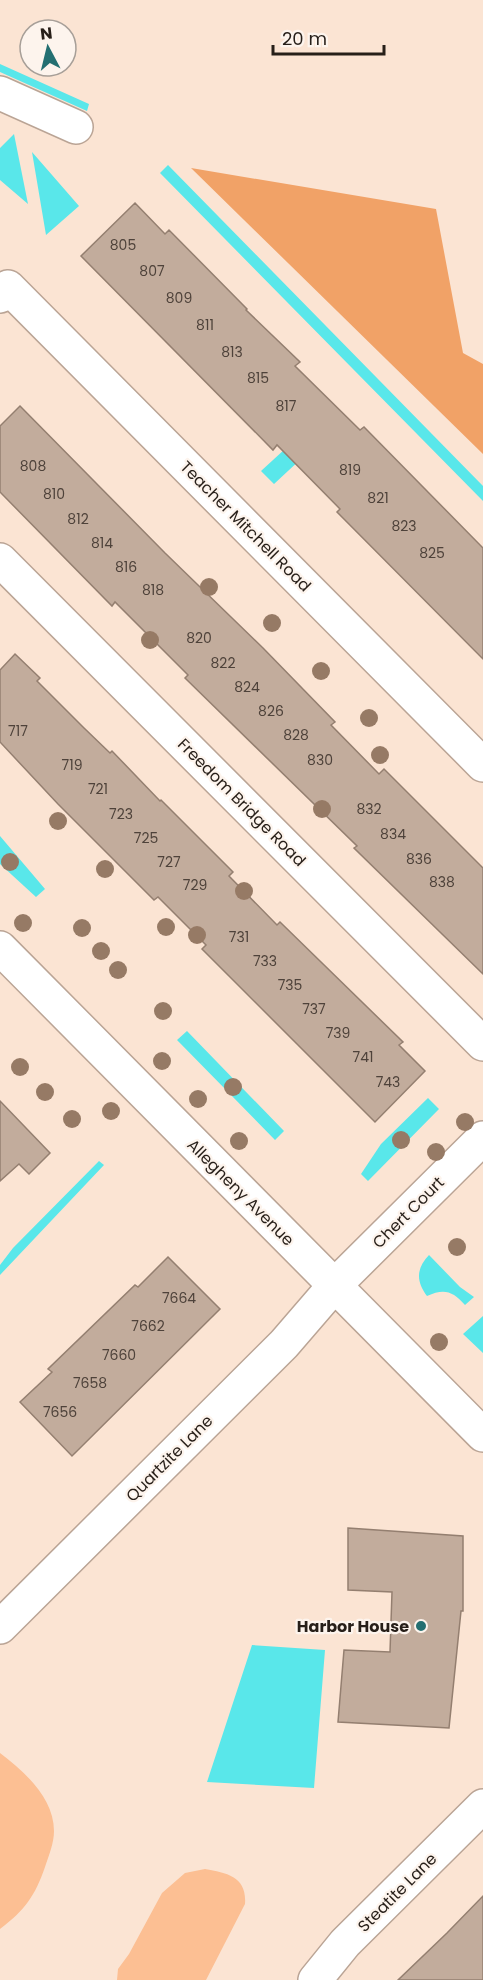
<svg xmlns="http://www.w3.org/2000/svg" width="483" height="1980" font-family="Poppins,sans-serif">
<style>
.green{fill:#fcbf93}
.forest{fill:#f1a267}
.water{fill:#59e7ea}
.building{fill:#c2ac9c;stroke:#947f70;stroke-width:1.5}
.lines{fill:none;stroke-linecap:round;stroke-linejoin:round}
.street-casing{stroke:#baa495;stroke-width:36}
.street{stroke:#fff;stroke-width:33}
.tree{fill:#967a65}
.poi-dot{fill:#246f71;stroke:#fdf4ed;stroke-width:2}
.labels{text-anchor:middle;stroke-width:4.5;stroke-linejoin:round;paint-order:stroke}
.number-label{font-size:14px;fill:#4e423a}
.street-label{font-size:16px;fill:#271f19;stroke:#fdf4ed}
.poi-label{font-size:16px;font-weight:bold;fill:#271f19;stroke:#fdf4ed;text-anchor:end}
</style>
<rect width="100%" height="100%" fill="#fbe4d3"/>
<path class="green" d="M 0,1753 C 24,1771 54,1798 54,1831 C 54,1843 49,1855 45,1867 C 35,1896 25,1910 0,1929 Z
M 205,1869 C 228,1873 247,1877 245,1904 L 206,1980 L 117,1980 L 118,1969 L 129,1954 L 162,1893 L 185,1873 Z"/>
<path class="forest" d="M 191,168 L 436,209 L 463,353 L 483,364 L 483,454 Z"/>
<path class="water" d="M 0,64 L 89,104 L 87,111 L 0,72 Z
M 14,134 L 28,204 L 0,180 L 0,148 Z
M 32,152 L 79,206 L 46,235 Z
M 168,165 L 483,486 L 483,501 L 160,173 Z
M 333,405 L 345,418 L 274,484 L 261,471 Z
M 0,836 L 45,889 L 36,897 L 0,864 Z
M 187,1031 L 284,1131 L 275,1140 L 177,1040 Z
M 428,1098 L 439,1109 L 368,1181 L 361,1174 L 381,1144 Z
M 99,1161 L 104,1165 L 0,1275 L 0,1265 L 13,1248 Z
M 429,1255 L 460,1287 L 474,1297 L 465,1305 C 453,1291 444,1288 427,1296 C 416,1281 416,1269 429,1255 Z
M 483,1316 L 483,1353 L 463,1334 Z
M 252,1645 L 325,1650 L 314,1788 L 207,1782 Z"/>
<path class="building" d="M 135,203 L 165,234 L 169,230 L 247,309 L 246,310 L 300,362 L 295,366 L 360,430 L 364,427 L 483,548 L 483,659 L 337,512 L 340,509 L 277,445 L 273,450 L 81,256 Z
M 20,406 L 165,553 L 263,648 L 335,722 L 331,725 L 379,774 L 384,769 L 483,868 L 483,974 L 354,848 L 357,846 L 185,678 L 188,675 L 115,602 L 112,606 L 0,492 L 0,426 Z
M 15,654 L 40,678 L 37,681 L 84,728 L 110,753 L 112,751 L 160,801 L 161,800 L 233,872 L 229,876 L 277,925 L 280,922 L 403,1042 L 399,1045 L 425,1071 L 375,1122 L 202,949 L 206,945 L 158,897 L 154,900 L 58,804 L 0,742 L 0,670 Z
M 0,1101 L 50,1153 L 29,1174 L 19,1164 L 0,1181 Z
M 168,1257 L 220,1309 L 72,1456 L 20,1402 L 52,1372 L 48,1369 L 135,1285 L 138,1287 Z
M 348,1528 L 463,1536 L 463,1611 L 461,1611 L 449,1728 L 338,1722 L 344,1650 L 390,1652 L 392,1592 L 348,1590 Z
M 483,1896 L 483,1980 L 398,1980 L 447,1933 Z"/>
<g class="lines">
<g class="street-casing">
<path id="street" d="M 0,93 L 76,127
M 0,296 L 8,287 L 483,765
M 0,560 L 483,1044
M 0,948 L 483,1435
M 0,1627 L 284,1344 L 334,1286 L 483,1138
M 315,1980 L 345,1943 L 483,1806"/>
</g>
<use href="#street" class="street"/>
</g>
<g class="tree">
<circle cx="209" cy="587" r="9"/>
<circle cx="272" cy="623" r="9"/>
<circle cx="150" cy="640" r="9"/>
<circle cx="321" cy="671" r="9"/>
<circle cx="369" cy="718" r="9"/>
<circle cx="380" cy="755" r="9"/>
<circle cx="322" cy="809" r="9"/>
<circle cx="58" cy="821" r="9"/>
<circle cx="10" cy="862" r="9"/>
<circle cx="105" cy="869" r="9"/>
<circle cx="244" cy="891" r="9"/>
<circle cx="23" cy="923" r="9"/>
<circle cx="166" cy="927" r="9"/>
<circle cx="82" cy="928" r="9"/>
<circle cx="197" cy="935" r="9"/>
<circle cx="101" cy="951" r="9"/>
<circle cx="118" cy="970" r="9"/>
<circle cx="163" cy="1011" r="9"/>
<circle cx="162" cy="1061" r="9"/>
<circle cx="20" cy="1067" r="9"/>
<circle cx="233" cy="1087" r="9"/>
<circle cx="45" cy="1092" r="9"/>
<circle cx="198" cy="1099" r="9"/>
<circle cx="111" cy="1111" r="9"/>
<circle cx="72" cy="1119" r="9"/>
<circle cx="465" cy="1122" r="9"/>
<circle cx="401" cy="1140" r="9"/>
<circle cx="239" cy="1141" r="9"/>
<circle cx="436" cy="1152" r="9"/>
<circle cx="457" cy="1247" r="9"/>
<circle cx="439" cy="1342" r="9"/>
</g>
<circle class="poi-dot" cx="421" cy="1626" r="6"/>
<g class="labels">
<g class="number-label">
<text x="123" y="250">805</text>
<text x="152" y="276">807</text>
<text x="179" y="303">809</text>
<text x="205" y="330">811</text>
<text x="232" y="357">813</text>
<text x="258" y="383">815</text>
<text x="286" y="411">817</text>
<text x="33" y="471">808</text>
<text x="350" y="475">819</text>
<text x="54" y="499">810</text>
<text x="378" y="503">821</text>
<text x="78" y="524">812</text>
<text x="404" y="531">823</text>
<text x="102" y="548">814</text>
<text x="432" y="558">825</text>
<text x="126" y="572">816</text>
<text x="153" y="595">818</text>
<text x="199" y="643">820</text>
<text x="223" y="668">822</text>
<text x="247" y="692">824</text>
<text x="271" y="716">826</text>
<text x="18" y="736">717</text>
<text x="296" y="740">828</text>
<text x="320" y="765">830</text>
<text x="72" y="770">719</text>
<text x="98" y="794">721</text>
<text x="369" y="814">832</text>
<text x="121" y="819">723</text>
<text x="393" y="839">834</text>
<text x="146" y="843">725</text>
<text x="419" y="864">836</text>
<text x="169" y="867">727</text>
<text x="442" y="887">838</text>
<text x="195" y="890">729</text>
<text x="239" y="942">731</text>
<text x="265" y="966">733</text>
<text x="290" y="990">735</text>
<text x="314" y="1014">737</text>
<text x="338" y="1038">739</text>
<text x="363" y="1062">741</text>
<text x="388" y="1087">743</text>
<text x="179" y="1303">7664</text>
<text x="148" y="1331">7662</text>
<text x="119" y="1360">7660</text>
<text x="90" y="1388">7658</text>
<text x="60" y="1417">7656</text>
</g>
<g class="street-label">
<text transform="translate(246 526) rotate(45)" y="6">Teacher Mitchell Road</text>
<text transform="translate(242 802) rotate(45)" y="6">Freedom Bridge Road</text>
<text transform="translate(241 1192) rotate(45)" y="6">Allegheny Avenue</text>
<text transform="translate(408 1212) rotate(-45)" y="6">Chert Court</text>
<text transform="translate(169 1458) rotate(-45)" y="6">Quartzite Lane</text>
<text transform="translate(397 1892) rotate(-45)" y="6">Steatite Lane</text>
</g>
<g class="poi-label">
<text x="409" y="1632">Harbor House</text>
</g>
</g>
<g transform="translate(48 48) rotate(353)"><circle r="28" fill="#fdf4ed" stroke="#a79f98" stroke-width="1.5"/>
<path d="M0-4.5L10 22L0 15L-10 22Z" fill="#246f71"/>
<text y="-9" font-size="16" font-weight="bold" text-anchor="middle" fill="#271f19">N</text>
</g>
<path d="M273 45v9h111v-9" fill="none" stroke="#271f19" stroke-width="3"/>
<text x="282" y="45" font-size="18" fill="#271f19" stroke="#fdf4ed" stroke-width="4.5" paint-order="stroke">20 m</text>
</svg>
